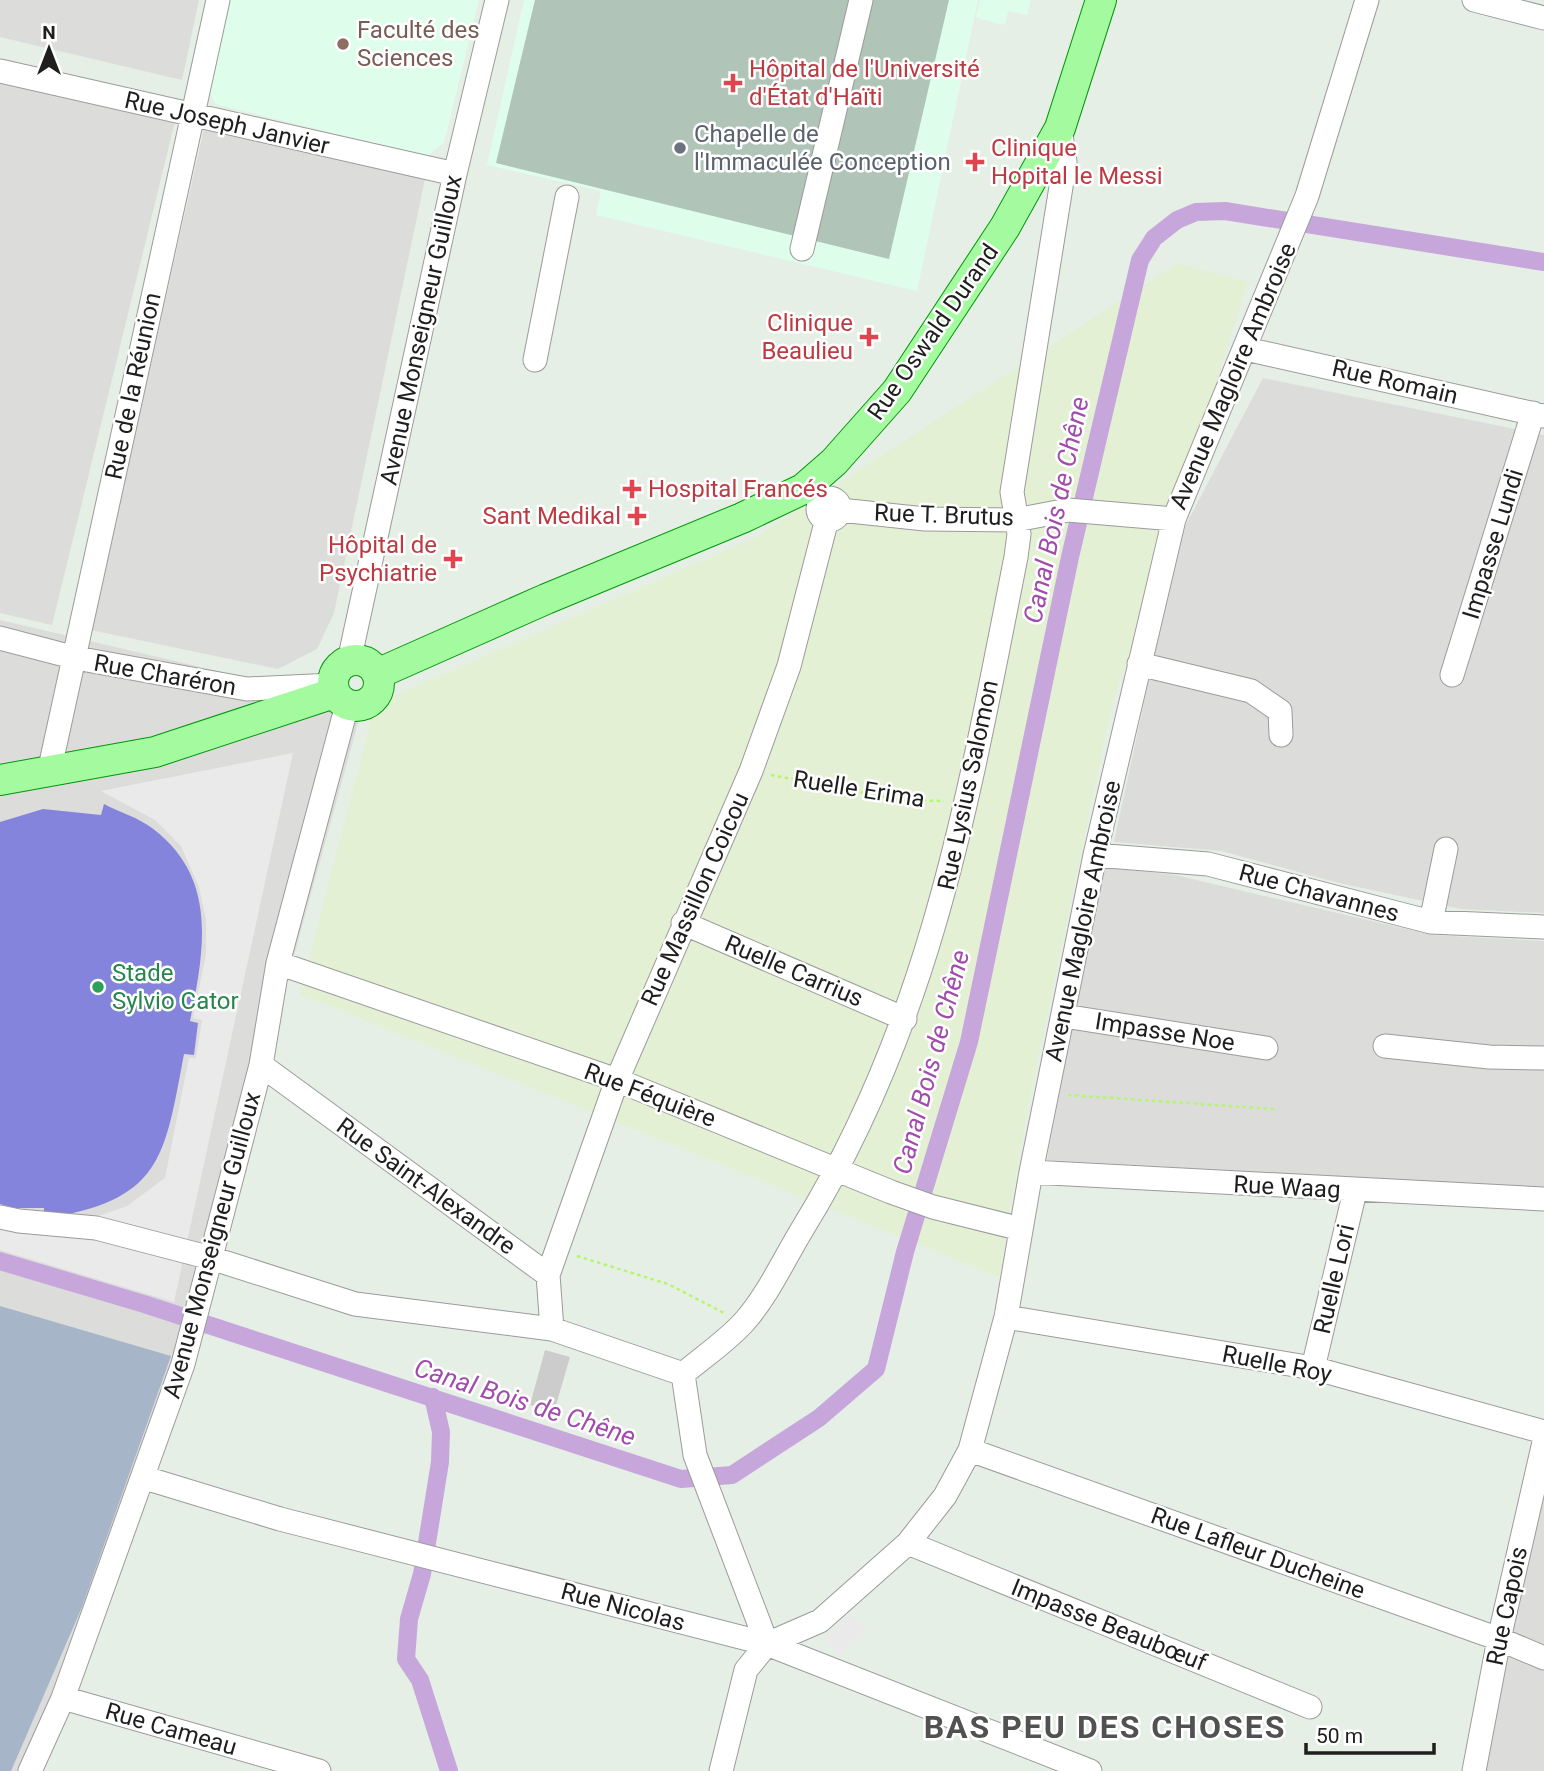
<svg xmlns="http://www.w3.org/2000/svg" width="1544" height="1771" font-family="Roboto,sans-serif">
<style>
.residential{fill:#dcdcdb}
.commercial{fill:#e4f0d4}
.education{fill:#defeeb}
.religious{fill:#ccc}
.construction{fill:#b0c4b8}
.cemetery{fill:#a6b6c8}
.pitch{fill:#8484dd}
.parking{fill:#eaeaea}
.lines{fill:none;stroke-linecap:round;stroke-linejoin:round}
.canal{stroke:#c7a6dc;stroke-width:18}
.minor-casing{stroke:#9b9b9b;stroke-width:25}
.major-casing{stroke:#03960a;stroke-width:32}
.path{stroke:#b4f76d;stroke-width:2.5;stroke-dasharray:3.5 3.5;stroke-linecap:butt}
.minor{stroke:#fff;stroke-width:23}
.major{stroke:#a3fa9f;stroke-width:30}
.education-dot{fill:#8d6e63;stroke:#fff;stroke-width:2.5}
.health-dot{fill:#e0444e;stroke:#fff;stroke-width:2.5}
.worship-dot{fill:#6b7280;stroke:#fff;stroke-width:2.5}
.leisure-dot{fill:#2e9e5b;stroke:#fff;stroke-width:2.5}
.labels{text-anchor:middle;stroke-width:5;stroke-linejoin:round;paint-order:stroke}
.education-label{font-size:24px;fill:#785e54;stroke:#fff;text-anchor:start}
.health-label{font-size:24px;fill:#be3a42;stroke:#fff;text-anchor:start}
.street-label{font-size:24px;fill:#1e1e1e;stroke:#fff}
.worship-label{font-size:24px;fill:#5b616d;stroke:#fff;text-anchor:start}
.leisure-label{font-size:24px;fill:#27864d;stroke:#fff;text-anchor:start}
.water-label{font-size:26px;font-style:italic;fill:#a14cad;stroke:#fff}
.district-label{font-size:32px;font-weight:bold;letter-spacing:2px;fill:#515151;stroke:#fff}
</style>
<rect width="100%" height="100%" fill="#e5efe5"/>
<path class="residential" d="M 0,0 L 199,0 L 182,80 L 0,37 Z
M 0,71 L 177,113 L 52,625 L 0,613 Z
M 205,124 L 426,174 L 334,613 L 317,649 L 278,669 L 91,630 Z
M 1263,378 L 1544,435 L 1544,913 L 1461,909 L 1339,883 L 1221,851 L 1114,842 L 1180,536 Z
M 0,620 L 363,705 L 198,1305 L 29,1771 L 0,1771 Z
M 1101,867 L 1175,875 L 1432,935 L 1544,941 L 1544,1188 L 1047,1160 Z
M 1544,1447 L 1544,1649 L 1506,1634 Z
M 1504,1649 L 1544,1666 L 1544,1771 L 1480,1771 Z"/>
<path class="commercial" d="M 1178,263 L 1248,282 L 1112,705 L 1027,1111 L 999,1277 L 300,994 L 375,704 L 756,537 Z"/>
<path class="education" d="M 230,0 L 479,0 L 444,143 L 427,156 L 215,104 L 207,87 Z
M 524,0 L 978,0 L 917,291 L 596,215 L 601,191 L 487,165 Z
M 980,0 L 1031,0 L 1027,15 L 1008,11 L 1005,25 L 976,18 Z"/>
<path class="religious" d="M 545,1350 L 570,1357 L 554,1412 L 530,1405 Z"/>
<path class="construction" d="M 535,0 L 949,0 L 889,259 L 496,163 Z"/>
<path class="cemetery" d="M 0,1306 L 171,1356 L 82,1607 L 11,1771 L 0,1771 Z"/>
<path class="pitch" d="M 104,804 C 119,812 139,818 152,828 C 219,878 204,951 190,1021 L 198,1023 L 194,1055 L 184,1054 C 164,1161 161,1200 43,1219 L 44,1208 L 14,1208 L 0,1204 L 0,822 L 43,809 L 101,815 Z"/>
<path class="parking" d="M 293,753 L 174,1302 L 0,1250 L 0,1212 L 90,1219 L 127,1206 L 165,1178 L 189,1058 L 196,1058 L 202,1020 L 193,1018 L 206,954 L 206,920 L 199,887 L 181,846 L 155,820 L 101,791 Z
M 851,1614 L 867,1631 L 840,1656 L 824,1639 Z"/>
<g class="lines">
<path class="canal" d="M 0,1261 L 144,1304 L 681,1479 L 732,1475 L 819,1418 L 876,1369 L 905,1252 L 969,1042 L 1070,557 L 1140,260 L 1154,238 L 1177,220 L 1196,212 L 1225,211 L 1544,262
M 433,1397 L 441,1432 L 440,1462 L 422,1574 L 409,1619 L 406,1659 L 420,1680 L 449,1771"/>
<g class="minor-casing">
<path id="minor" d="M 1474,0 L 1544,18
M 0,71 L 455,174
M 802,249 L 861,0
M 1246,349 L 1544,416
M 535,360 L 567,197
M818 509a11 11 0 1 1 22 0a11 11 0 1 1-22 0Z
M 840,510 L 925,519 L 1016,520 L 1068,510 L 1174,519
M 0,638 L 76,658 L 247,689 L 333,685
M 349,661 L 455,174 L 497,0
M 1139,664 L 1251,691 L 1280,711 L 1281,735
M 1452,675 L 1533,413
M 49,772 L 218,0
M 1095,855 L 1208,864 L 1431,922 L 1544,927
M 1431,922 L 1446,849
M 683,923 L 905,1019
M 278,963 L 617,1080 L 891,1192 L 933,1207 L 1021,1229
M 1064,1016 L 1266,1048
M 1385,1046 L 1489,1057 L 1544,1058
M 261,1065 L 548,1275 L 552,1329
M 1031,1172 L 1544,1199
M 0,1217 L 19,1221 L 96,1228 L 211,1258 L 355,1304 L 552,1329 L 683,1374 L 695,1455 L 767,1644
M 548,1275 L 617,1080 L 751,771 L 789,666 L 827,519
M 1006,1317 L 1313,1368 L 1544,1432
M 1313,1368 L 1355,1191
M 683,1374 C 703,1357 727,1341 744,1322 C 768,1295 784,1259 803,1228 C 932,1018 969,794 1016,557 L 1019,534 L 1012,492 L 1065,162 L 1060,128
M 970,1450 L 1499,1639 L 1544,1658
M 145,1478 L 280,1519 L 767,1644 L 1090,1771
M 908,1543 L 1310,1707
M 63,1698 L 319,1771
M 30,1771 L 63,1698 L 183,1364 L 261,1065 L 278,963 L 347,705
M 721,1771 L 746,1670 L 767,1644 L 820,1621 L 908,1543 L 945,1496 L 970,1450 L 1006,1317 L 1031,1172 L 1095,855 L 1174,519 L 1307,196 L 1367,0
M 1474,1771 L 1499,1639 L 1544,1442"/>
</g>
<g class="major-casing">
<path id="major" d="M333 683a23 23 0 1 1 46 0a23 23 0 1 1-46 0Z
M 377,674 L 546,599 L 742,518 L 803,489 L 834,462 L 897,391 L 1005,227 L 1060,128 L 1101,0
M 0,780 L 155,752 L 334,693"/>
</g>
<path class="path" d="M 771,775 L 900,800 L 944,801
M 1068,1095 L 1274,1109
M 577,1256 L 668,1284 L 724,1313"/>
<use href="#minor" class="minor"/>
<use href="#major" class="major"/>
</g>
<circle class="education-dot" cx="343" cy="44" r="7"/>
<g class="health-dot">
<path d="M729.5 72.5h7v7h7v7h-7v7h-7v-7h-7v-7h7z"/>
<path d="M971.5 151.5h7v7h7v7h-7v7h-7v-7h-7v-7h7z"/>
<path d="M865.5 326.5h7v7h7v7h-7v7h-7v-7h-7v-7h7z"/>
<path d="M628.5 478.5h7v7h7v7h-7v7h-7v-7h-7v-7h7z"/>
<path d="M633.5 505.5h7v7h7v7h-7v7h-7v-7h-7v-7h7z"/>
<path d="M449.5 548.5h7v7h7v7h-7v7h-7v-7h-7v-7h7z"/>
</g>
<circle class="worship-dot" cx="680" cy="148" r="7"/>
<circle class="leisure-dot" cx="98" cy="987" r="7"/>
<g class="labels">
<g class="education-label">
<text x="357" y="38">Faculté des<tspan x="357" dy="28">Sciences</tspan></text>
</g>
<g class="health-label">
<text x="749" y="77">Hôpital de l'Université<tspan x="749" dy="28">d'État d'Haïti</tspan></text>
<text x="991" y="156">Clinique<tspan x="991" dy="28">Hopital le Messi</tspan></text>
<text x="853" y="331" text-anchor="end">Clinique<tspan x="853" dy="28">Beaulieu</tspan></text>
<text x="648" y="497">Hospital Francés</text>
<text x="621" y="524" text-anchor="end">Sant Medikal</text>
<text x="437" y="553" text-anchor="end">Hôpital de<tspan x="437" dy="28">Psychiatrie</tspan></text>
</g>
<g class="street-label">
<text transform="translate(227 123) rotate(13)" y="8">Rue Joseph Janvier</text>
<text transform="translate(421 330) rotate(-78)" y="8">Avenue Monseigneur Guilloux</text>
<text transform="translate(933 332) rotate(-55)" y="8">Rue Oswald Durand</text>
<text transform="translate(1233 376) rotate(-67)" y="8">Avenue Magloire Ambroise</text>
<text transform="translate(1395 382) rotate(13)" y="8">Rue Romain</text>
<text transform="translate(133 386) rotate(-78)" y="8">Rue de la Réunion</text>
<text transform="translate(944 515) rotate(2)" y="8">Rue T. Brutus</text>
<text transform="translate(1493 544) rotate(-73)" y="8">Impasse Lundi</text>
<text transform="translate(165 675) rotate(10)" y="8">Rue Charéron</text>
<text transform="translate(968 785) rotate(-78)" y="8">Rue Lysius Salomon</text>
<text transform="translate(859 789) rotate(9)" y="8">Ruelle Erima</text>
<text transform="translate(1319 893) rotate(15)" y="8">Rue Chavannes</text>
<text transform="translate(695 899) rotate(-66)" y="8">Rue Massillon Coicou</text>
<text transform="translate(1083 921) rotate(-78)" y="8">Avenue Magloire Ambroise</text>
<text transform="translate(794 971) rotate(23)" y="8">Ruelle Carrius</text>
<text transform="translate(1165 1032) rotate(9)" y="8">Impasse Noe</text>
<text transform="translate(650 1095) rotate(21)" y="8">Rue Féquière</text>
<text transform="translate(426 1186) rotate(36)" y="8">Rue Saint-Alexandre</text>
<text transform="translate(1287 1187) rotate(3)" y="8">Rue Waag</text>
<text transform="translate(212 1245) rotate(-75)" y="8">Avenue Monseigneur Guilloux</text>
<text transform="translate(1334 1279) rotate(-77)" y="8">Ruelle Lori</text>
<text transform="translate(1277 1364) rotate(11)" y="8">Ruelle Roy</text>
<text transform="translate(1258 1553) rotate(20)" y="8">Rue Lafleur Ducheine</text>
<text transform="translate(1507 1606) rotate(-78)" y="8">Rue Capois</text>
<text transform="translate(623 1607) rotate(15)" y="8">Rue Nicolas</text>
<text transform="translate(1109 1625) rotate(22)" y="8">Impasse Beaubœuf</text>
<text transform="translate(171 1729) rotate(16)" y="8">Rue Cameau</text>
</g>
<g class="worship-label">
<text x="694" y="142">Chapelle de<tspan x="694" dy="28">l'Immaculée Conception</tspan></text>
</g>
<g class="leisure-label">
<text x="112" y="981">Stade<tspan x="112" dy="28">Sylvio Cator</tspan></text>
</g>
<g class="water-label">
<text transform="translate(1056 510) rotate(-78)" y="9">Canal Bois de Chêne</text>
<text transform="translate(931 1062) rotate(-75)" y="9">Canal Bois de Chêne</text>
<text transform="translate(525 1402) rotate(18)" y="9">Canal Bois de Chêne</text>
</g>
<g class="district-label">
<text x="1105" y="1738">BAS PEU DES CHOSES</text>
</g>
</g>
<g transform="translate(49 49)" stroke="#ffffff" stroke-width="5" paint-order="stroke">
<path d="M0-5L12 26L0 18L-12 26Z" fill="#1e1e1e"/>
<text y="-10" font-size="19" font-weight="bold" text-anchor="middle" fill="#1e1e1e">N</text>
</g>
<path d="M1306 1743v10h128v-10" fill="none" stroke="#1e1e1e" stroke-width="3.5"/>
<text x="1316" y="1743" font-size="21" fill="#1e1e1e" stroke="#ffffff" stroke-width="5" paint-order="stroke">50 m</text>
</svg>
